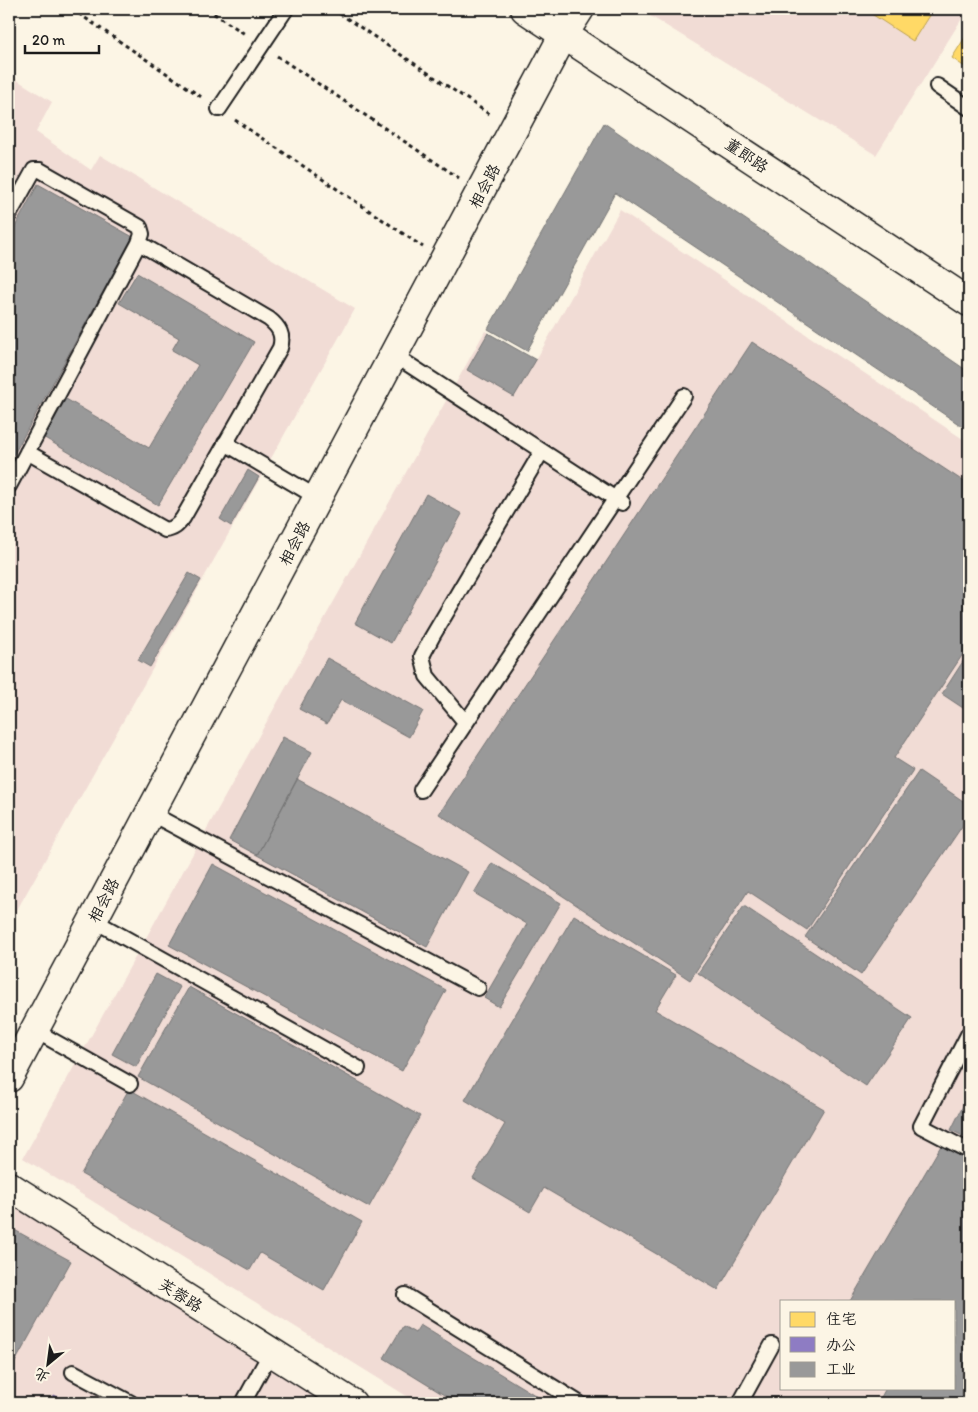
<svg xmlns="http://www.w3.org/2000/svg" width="978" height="1412" font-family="Itim,'LXGW WenKai TC',sans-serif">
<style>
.built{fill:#f1dcd5;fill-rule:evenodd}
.homes{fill:#ffd966;stroke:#bba050}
.offices{fill:#8e7cc3;stroke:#6c5f91}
.industry{fill:#999;stroke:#747474}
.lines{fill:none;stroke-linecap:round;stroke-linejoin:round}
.service-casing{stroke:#1c1c1c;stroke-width:18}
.tertiary-casing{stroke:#1c1c1c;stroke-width:31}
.secondary-casing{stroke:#1c1c1c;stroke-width:31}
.path{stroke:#1c1c1c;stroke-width:3;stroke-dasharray:4 4;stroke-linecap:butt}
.service{stroke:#fcf5e5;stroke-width:14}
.tertiary{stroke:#fcf5e5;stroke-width:28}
.secondary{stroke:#fcf5e5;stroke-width:28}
.labels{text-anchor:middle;stroke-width:5;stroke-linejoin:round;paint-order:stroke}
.street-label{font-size:16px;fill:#1c1c1c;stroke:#fcf5e5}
</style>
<rect width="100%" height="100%" fill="#fcf5e5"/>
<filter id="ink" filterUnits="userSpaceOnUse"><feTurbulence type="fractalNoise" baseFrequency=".02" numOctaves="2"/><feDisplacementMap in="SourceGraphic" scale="10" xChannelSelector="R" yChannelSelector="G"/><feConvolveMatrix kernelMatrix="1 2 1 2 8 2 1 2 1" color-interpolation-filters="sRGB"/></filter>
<g filter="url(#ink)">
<path class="built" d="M 639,9 L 968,9 L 876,155 Z
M 9,75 L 52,102 L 36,132 L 91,170 L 100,155 L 355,309 L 9,924 Z
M 620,210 L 969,443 L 969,1403 L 418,1403 L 23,1158 L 485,331 L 536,360 ZM 782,1301 L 954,1301 L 954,1388 L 782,1388 Z
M 9,1203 L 332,1403 L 9,1403 Z"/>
<path class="homes" d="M 864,9 L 933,9 L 913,41 Z
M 969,31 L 969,70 L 952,58 Z"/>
<path class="offices" d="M 54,1395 L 69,1403 L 50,1403 Z"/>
<path class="industry" d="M 604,123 L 969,372 L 969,431 L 615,193 L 527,351 L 488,329 Z
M 38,184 L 133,237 L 9,463 L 9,238 Z
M 137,273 L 254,342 L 158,505 L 43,437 L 66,399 L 149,448 L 198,365 L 172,350 L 179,338 L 119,303 Z
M 488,333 L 536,360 L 514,397 L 467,370 Z
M 752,342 L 969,485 L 969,645 L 894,758 L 913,770 L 807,930 L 748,891 L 690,980 L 439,814 Z
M 248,470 L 259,477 L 231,526 L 220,519 Z
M 426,494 L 462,514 L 391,643 L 355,623 Z
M 189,573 L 201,580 L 150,667 L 138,660 Z
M 969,652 L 969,712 L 942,694 Z
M 327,658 L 423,711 L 409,737 L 341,700 L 327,724 L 299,709 Z
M 283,737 L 312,752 L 257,855 L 229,840 Z
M 919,771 L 969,805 L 969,816 L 861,975 L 805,937 Z
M 297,779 L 468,872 L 427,947 L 257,855 Z
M 492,863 L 561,903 L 499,1007 L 484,998 L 527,924 L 474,893 Z
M 213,864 L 446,990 L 402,1071 L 169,945 Z
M 744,906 L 912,1018 L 866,1086 L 698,973 Z
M 574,915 L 676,975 L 655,1010 L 824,1109 L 718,1290 L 544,1188 L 530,1212 L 473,1178 L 505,1124 L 465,1100 Z
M 156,974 L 180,987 L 136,1067 L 112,1054 Z
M 189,987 L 420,1116 L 369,1207 L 138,1077 Z
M 129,1089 L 362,1222 L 324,1290 L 260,1253 L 250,1270 L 81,1174 Z
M 969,1094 L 969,1139 L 951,1130 Z
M 942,1144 L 969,1159 L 969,1403 L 930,1403 L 921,1398 L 918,1403 L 878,1403 L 886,1388 L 954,1388 L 954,1301 L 850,1301 Z
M 9,1227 L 71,1261 L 9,1373 Z
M 420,1325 L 548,1403 L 457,1403 L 384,1358 L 403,1326 L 415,1333 Z"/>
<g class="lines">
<g class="service-casing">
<path id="service" d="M 937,86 L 969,108
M 219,109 L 286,9
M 9,215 L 34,170 L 40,170 L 140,227 L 142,234 L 139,243 L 9,486
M 394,355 L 622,503
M 225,443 L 318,498
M 27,452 L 165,530 C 174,529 178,525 183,518 L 280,348 C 284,335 279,327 269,319 L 139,243
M 466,723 L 427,676 L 422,656 L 432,637 L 542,451
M 421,790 L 684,396
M 150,813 L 478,988
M 93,920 L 358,1068
M 34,1030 L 130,1084
M 969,1033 L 921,1126 L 969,1151
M 405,1295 L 579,1403
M 73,1372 L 131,1403
M 243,1403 L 271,1352
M 740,1403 L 772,1345"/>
</g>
<g class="tertiary-casing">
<path id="tertiary" d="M 9,1078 L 564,34 L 580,9
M 9,1186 L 352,1403"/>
</g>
<g class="secondary-casing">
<path id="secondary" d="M 525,9 L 969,302"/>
</g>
<path class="path" d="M 72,9 L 203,98
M 207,9 L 245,34
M 333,9 L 492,116
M 277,56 L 459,178
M 235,120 L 423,247"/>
<use href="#service" class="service"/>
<use href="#tertiary" class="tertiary"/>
<use href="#secondary" class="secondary"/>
</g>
</g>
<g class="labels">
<g class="street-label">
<text transform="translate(747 155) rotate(34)" y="6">董郎路</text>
<text transform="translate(484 186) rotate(-62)" y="6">相会路</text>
<text transform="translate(294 543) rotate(-62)" y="6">相会路</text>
<text transform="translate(103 900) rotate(-62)" y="6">相会路</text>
<text transform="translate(181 1295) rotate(32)" y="6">芙蓉路</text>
</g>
</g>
<rect width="978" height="1412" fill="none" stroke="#fcf5e5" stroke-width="30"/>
<rect x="15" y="15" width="948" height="1382" fill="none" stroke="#1c1c1c" stroke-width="2" filter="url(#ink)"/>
<rect x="780" y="1300" width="175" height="90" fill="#fcf5e5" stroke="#a29e95"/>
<rect x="790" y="1312" width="25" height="15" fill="#ffd966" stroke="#a29e95"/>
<text x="826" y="1324" font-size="15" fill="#1c1c1c">住宅</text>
<rect x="790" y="1337" width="25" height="15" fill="#8e7cc3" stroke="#a29e95"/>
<text x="826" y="1350" font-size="15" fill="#1c1c1c">办公</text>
<rect x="790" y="1362" width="25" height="15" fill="#999999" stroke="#a29e95"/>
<text x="826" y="1374" font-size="15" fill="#1c1c1c">工业</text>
<g transform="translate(48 1364) rotate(209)" stroke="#fcf5e5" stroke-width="4" paint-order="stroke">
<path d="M0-4L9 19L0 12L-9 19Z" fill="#1c1c1c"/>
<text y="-8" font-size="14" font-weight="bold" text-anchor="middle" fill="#1c1c1c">北</text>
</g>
<path d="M25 45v8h74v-8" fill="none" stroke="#1c1c1c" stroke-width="2.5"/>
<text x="32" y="45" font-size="15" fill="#1c1c1c" stroke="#fcf5e5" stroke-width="4" paint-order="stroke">20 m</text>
</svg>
